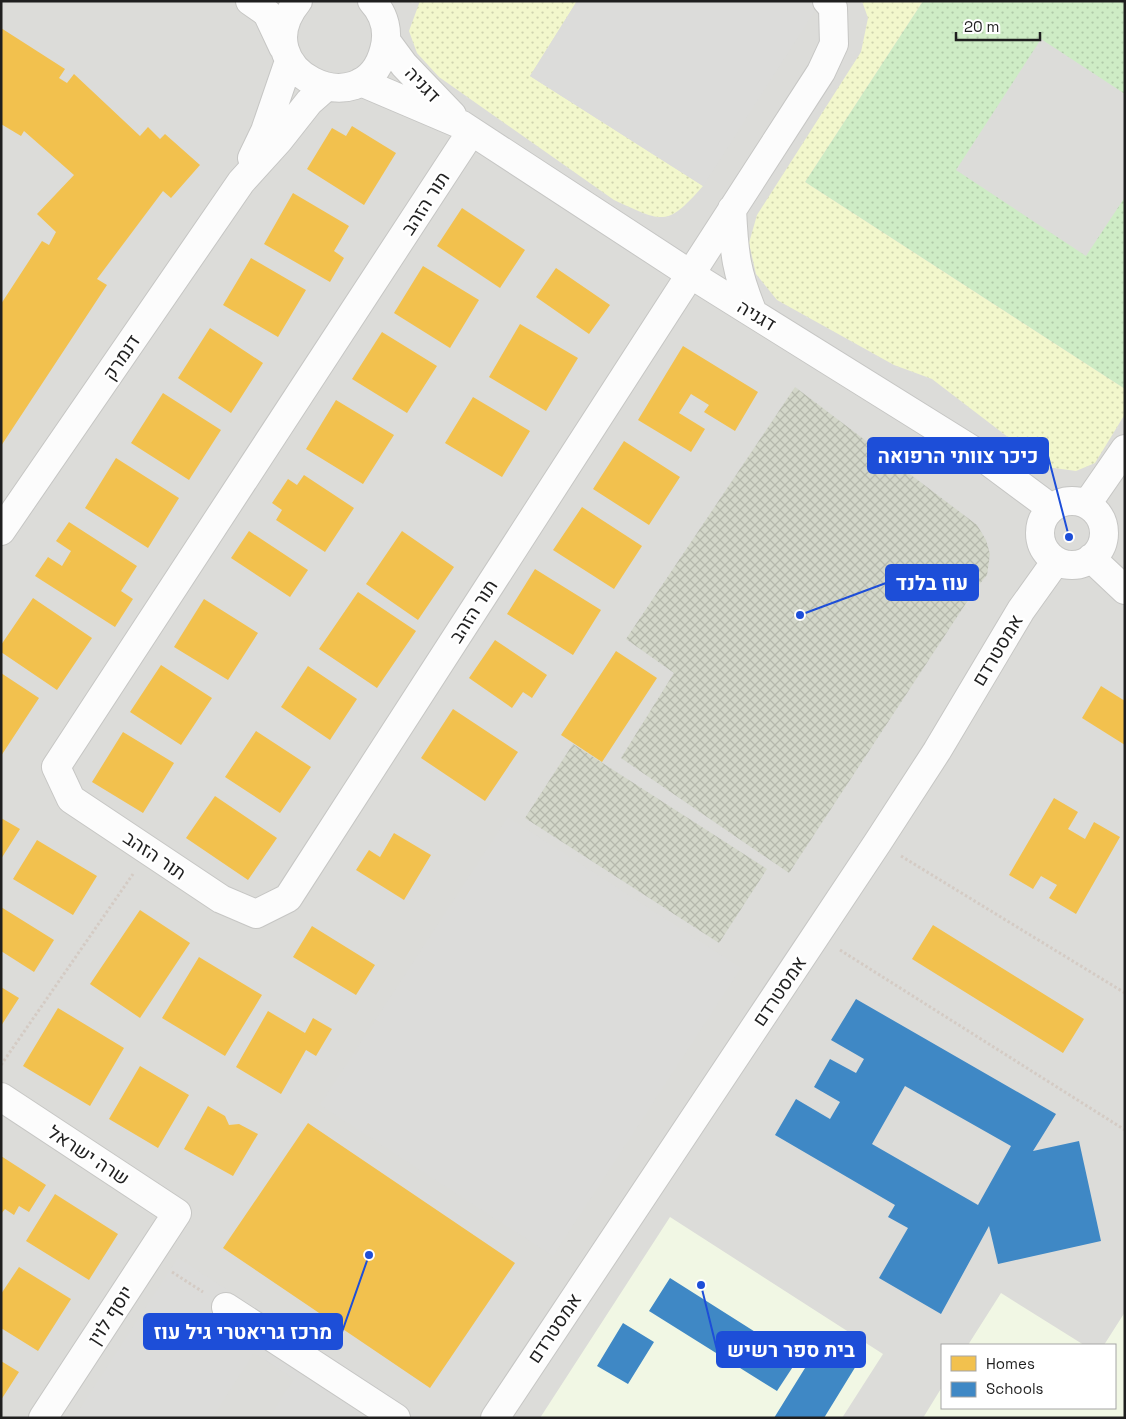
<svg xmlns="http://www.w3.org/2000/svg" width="1126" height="1419" font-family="'Space Grotesk',Heebo,sans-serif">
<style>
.residential{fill:#dcdcd9;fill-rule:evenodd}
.education{fill:#f1f7e4}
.construction{fill:url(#construction-cross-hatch)}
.grass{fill:url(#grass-dots)}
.sand{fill:url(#sand-dots)}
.parking{fill:#dcdcda}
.homes{fill:#f2c14e}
.schools{fill:#3f88c5;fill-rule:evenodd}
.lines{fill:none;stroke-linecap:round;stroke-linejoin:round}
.minor-casing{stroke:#c6c6c4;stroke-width:30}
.path{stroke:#d4cbc4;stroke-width:3;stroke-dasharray:2.5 2.5;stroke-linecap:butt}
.minor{stroke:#fcfcfc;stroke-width:28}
.labels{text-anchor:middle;stroke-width:5;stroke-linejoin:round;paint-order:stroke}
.street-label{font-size:19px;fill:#1f1f1f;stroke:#fff}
.leader{fill:none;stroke:#1d4ed8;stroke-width:2}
.callout-dot{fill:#1d4ed8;stroke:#fff;stroke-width:2}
.callout{fill:#1d4ed8;stroke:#1d4ed8;stroke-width:2}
.callout-label{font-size:20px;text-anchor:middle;font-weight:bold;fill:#fff}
</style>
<defs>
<pattern id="construction-cross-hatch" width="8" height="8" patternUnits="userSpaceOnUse" patternTransform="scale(1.25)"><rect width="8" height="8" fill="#d3d7c9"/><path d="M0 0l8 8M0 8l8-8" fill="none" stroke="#b5b8ac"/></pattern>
<pattern id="grass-dots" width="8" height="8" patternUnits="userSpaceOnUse" patternTransform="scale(1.25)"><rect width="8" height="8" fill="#ceecc5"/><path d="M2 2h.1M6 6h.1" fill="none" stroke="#b0caa9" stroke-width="1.8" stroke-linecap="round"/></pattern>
<pattern id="sand-dots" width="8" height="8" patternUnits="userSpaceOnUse" patternTransform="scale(1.25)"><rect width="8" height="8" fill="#f2f7cc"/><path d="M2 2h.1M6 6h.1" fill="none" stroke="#cfd3af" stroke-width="1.8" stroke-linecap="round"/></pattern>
</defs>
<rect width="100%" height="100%" fill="#edede8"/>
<path class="residential" d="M 1,1 L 1125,1 L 1125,1418 L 1,1418 ZM 942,1345 L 1115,1345 L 1115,1408 L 942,1408 Z"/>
<path class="education" d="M 670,1217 L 883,1354 L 842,1418 L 540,1418 Z
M 1001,1293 L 1084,1345 L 968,1345 Z
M 1125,1312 L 1125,1418 L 923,1418 L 942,1387 L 942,1408 L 1115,1408 L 1115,1345 L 1104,1345 Z"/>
<path class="construction" d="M 795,387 L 977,525 L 986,540 L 990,554 L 987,575 L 974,591 L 789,873 L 621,758 L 674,673 L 626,639 Z
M 573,744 L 767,869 L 719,943 L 525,818 Z"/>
<path class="grass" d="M 923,1 L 1125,1 L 1125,94 L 1041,39 L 956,170 L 1086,256 L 1125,197 L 1125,389 L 805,182 Z"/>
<path class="sand" d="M 420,1 L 577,1 L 530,76 L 703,186 C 666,228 663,222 614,200 L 439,77 L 417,53 L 409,31 Z
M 862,1 L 923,1 L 805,182 L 1125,389 L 1125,414 L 1095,463 L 1076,471 L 1047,467 L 932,379 L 894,365 L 777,300 L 756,274 L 749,243 L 757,215 L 861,52 L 868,18 Z"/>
<path class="parking" d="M 577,1 L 821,1 L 703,186 L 530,76 Z
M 508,817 L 741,968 L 553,1256 L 320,1105 Z
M 178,1258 L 425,1418 L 269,1418 L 294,1379 L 254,1353 L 212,1418 L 74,1418 Z"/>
<path class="homes" d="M 1,28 L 65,69 L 59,78 L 67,83 L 74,74 L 140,136 L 148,127 L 160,139 L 165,134 L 200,165 L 171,198 L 163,191 L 97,279 L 107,285 L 1,446 L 1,304 L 42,241 L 49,245 L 56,232 L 37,214 L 74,175 L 24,131 L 21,136 L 1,124 Z
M 352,126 L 396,153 L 364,205 L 307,169 L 332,128 L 346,136 Z
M 293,193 L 349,226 L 334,251 L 344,258 L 330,282 L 264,244 Z
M 462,208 L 525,250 L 500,288 L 437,246 Z
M 251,258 L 306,290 L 278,337 L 223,305 Z
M 423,266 L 479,300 L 450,348 L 394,313 Z
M 556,268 L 610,305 L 589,334 L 536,297 Z
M 520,324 L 578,358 L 546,411 L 489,377 Z
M 210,328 L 263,363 L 231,413 L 178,378 Z
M 382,332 L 437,366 L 407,413 L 352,379 Z
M 683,346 L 758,392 L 735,431 L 704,412 L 709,405 L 691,394 L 679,413 L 705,429 L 691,452 L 638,420 Z
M 163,393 L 221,430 L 189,480 L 131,443 Z
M 473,397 L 530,431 L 502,477 L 445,443 Z
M 336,400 L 394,435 L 363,484 L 306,449 Z
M 624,441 L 680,477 L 649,525 L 593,489 Z
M 116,458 L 179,498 L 148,548 L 85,508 Z
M 304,475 L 354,508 L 325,552 L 276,520 L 282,510 L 272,503 L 288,479 L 297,485 Z
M 582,507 L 642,546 L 614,589 L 553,550 Z
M 69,522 L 137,566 L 121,591 L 133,599 L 115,627 L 35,576 L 48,557 L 62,566 L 71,551 L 56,541 Z
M 249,531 L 308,570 L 290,597 L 231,558 Z
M 402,531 L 454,567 L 418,620 L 366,584 Z
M 535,569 L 601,610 L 573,655 L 507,614 Z
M 358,592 L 416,631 L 377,688 L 319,649 Z
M 33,598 L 92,638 L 57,690 L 1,652 L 1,645 Z
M 204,599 L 258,633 L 228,680 L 174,647 Z
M 495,640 L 547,675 L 532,698 L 523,692 L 512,708 L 469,678 Z
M 616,651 L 657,678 L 602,762 L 561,735 Z
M 161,665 L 212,698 L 181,745 L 130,712 Z
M 308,666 L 357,699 L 330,740 L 281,707 Z
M 1,673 L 39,698 L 1,756 Z
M 1101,686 L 1125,701 L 1125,745 L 1082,718 Z
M 453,709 L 518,752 L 485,801 L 421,758 Z
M 256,731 L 311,767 L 280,813 L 225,777 Z
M 123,732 L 174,763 L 143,813 L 92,782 Z
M 215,796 L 277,838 L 248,880 L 186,838 Z
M 1054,798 L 1078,812 L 1068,829 L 1085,839 L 1094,822 L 1120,837 L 1076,914 L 1049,898 L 1057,885 L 1041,876 L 1033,889 L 1009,875 Z
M 1,818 L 20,829 L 1,859 Z
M 394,833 L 431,855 L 404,900 L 356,870 L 369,850 L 380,857 Z
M 37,840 L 97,876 L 73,915 L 13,879 Z
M 1,907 L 54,940 L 34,972 L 1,951 Z
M 140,910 L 190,943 L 140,1018 L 90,984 Z
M 933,925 L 1084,1019 L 1063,1053 L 912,959 Z
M 312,926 L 375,965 L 356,995 L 293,957 Z
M 199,957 L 262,995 L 225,1056 L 162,1018 Z
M 1,987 L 19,998 L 1,1026 Z
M 58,1008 L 124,1048 L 90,1106 L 23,1066 Z
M 268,1011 L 305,1033 L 313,1018 L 332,1029 L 316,1056 L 306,1050 L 281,1094 L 236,1067 Z
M 140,1066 L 189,1095 L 158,1148 L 109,1119 Z
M 208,1106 L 225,1116 L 229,1125 L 239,1124 L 258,1134 L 233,1176 L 184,1149 Z
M 308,1123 L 515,1263 L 430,1388 L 223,1248 Z
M 1,1156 L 46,1185 L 29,1212 L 19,1206 L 14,1215 L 5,1209 L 1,1214 Z
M 55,1194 L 118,1234 L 89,1280 L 26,1241 Z
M 19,1267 L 71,1299 L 38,1351 L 1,1328 L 1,1294 Z
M 1,1361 L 19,1372 L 1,1400 Z"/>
<path class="schools" d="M 856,999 L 1056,1114 L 1033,1151 L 1079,1141 L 1101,1241 L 998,1264 L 989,1226 L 941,1314 L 879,1278 L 908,1228 L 888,1217 L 895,1205 L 775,1135 L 796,1099 L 830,1119 L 840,1102 L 814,1087 L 830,1059 L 856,1073 L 864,1059 L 831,1040 ZM 905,1086 L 1011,1146 L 978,1205 L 872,1144 Z
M 670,1278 L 798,1359 L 777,1391 L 649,1311 Z
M 623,1323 L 654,1342 L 628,1384 L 597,1366 Z
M 823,1339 L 859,1361 L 824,1418 L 774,1418 Z"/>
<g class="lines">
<g class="minor-casing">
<path id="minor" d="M 250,1 L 267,13 L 283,47
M 298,1 C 241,70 364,129 384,50 C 389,32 385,15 372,1
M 387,42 L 404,65 L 452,115
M 361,82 L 462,125 L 690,274 L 977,453 L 1051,508
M 471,132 L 56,767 L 71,799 L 221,899 L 256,914 L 288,898 L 821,72 L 834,44 L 833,8 L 827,1
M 252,158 L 265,131 L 289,61
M 732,209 C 734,253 736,272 753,313
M1040 533a32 32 0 1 1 64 0a32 32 0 1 1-64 0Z
M 1087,504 L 1125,449
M 1,531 L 241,182 L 279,140 L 309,102 L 326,87
M 1091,558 L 1125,590
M 1,1097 L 177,1213 L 43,1418
M 226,1307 L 396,1418
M 495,1418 L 878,842 L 937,751 L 1021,610 L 1056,561"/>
</g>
<path class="path" d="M 901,856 L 1125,993
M 840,950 L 1125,1130
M 1,1065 L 133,874
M 172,1272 L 203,1292"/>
<use href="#minor" class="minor"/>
</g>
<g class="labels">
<g class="street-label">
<text transform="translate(423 84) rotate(46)" y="7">דגניה</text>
<text transform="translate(425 203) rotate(-57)" y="7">תור הזהב</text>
<text transform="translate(757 315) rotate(31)" y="7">דגניה</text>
<text transform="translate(121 357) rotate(-56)" y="7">דנמרק</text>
<text transform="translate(473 611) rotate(-57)" y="7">תור הזהב</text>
<text transform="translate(997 650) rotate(-59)" y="7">אמסטרדם</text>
<text transform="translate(155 855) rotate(34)" y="7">תור הזהב</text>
<text transform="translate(779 991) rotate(-56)" y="7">אמסטרדם</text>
<text transform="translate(89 1155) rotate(33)" y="7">שרה ישראל</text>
<text transform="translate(110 1315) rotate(-57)" y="7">יוסף לוין</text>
<text transform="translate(554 1328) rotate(-56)" y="7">אמסטרדם</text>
</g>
</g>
<path class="leader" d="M1069 537L1048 456M800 615L886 583M369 1255L342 1332M701 1285L717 1350"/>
<g class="callout-dot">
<circle cx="1069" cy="537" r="5"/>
<circle cx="800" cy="615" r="5"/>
<circle cx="369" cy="1255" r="5"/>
<circle cx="701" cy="1285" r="5"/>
</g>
<g class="callout">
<rect x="868" y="438" width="180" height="35" rx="5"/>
<rect x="886" y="565" width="92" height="35" rx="5"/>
<rect x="144" y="1314" width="198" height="35" rx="5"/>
<rect x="717" y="1332" width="148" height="35" rx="5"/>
</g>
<g class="callout-label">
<text x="958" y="463">כיכר צוותי הרפואה</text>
<text x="932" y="590">עוז בלנד</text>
<text x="243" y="1339">מרכז גריאטרי גיל עוז</text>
<text x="791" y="1357">בית ספר רשיש</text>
</g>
<rect width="1126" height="1419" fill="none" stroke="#1f1f1f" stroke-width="5"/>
<rect x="941" y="1344" width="175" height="65" fill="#ffffff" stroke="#a5a5a5"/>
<rect x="951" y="1356" width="25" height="15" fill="#f2c14e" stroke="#a5a5a5"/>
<text x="986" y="1369" font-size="15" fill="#1f1f1f">Homes</text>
<rect x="951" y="1382" width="25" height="15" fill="#3f88c5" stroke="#a5a5a5"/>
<text x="986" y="1394" font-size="15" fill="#1f1f1f">Schools</text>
<path d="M956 32v8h84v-8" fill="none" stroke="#1f1f1f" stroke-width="2.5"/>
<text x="964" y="32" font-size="15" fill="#1f1f1f" stroke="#ffffff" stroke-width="4" paint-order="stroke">20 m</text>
</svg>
